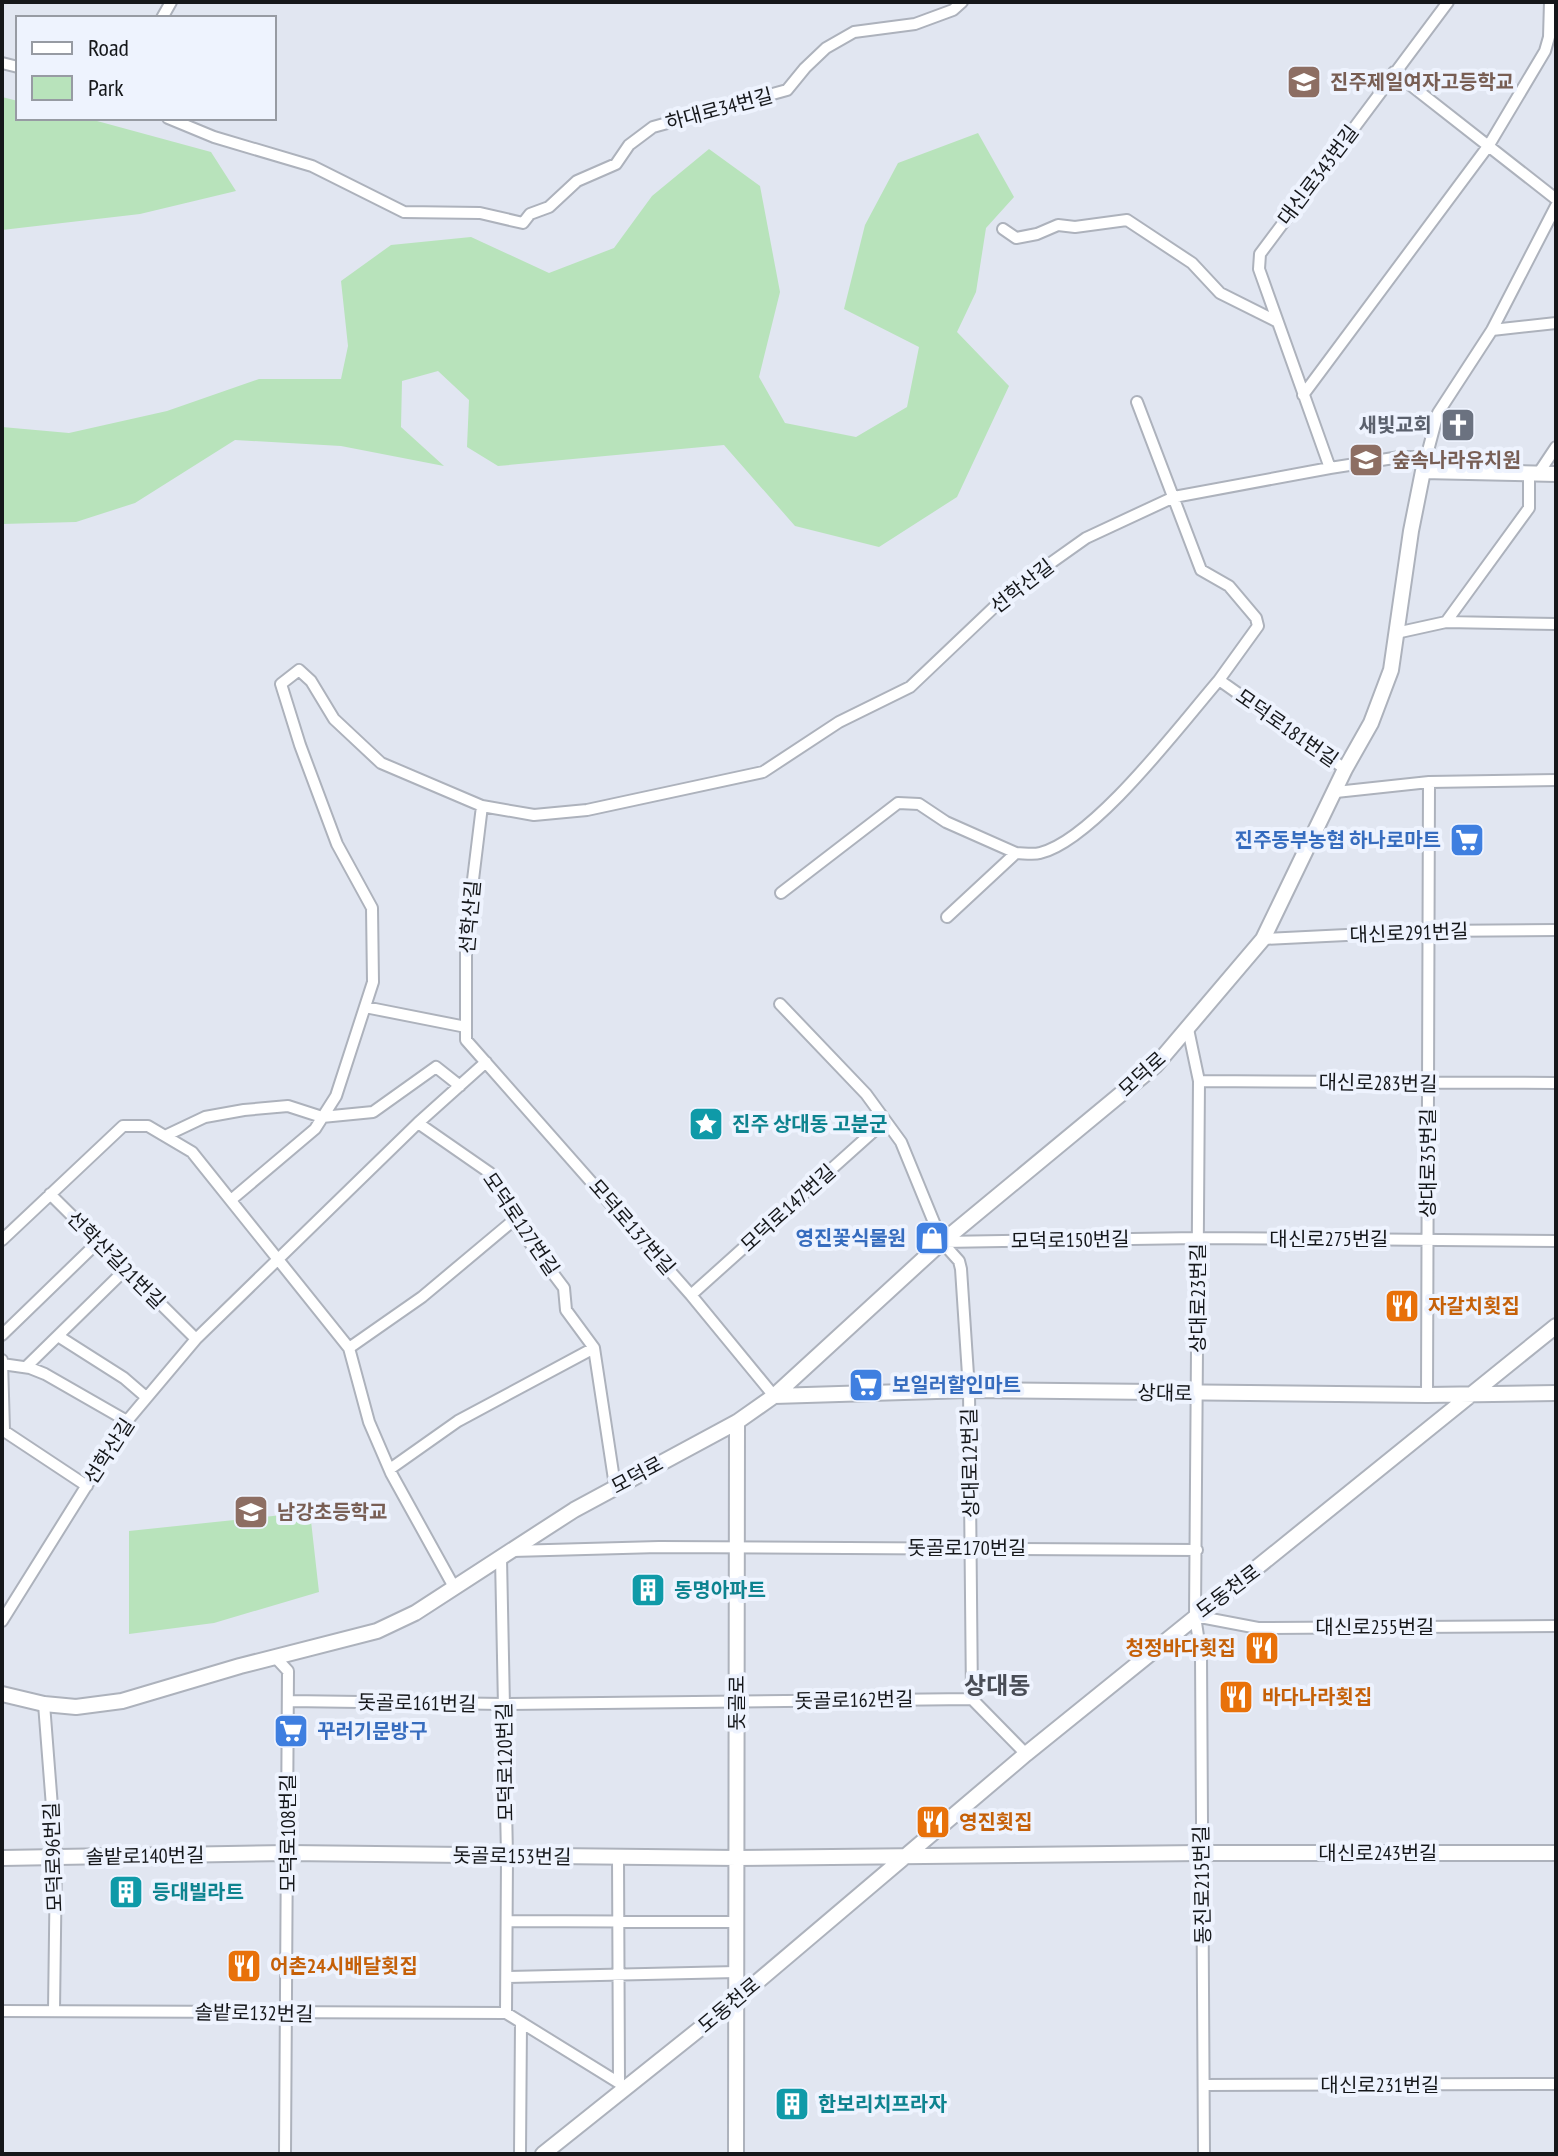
<svg xmlns="http://www.w3.org/2000/svg" width="1558" height="2156" font-family="'PT Sans Narrow','Noto Sans KR',sans-serif">
<style>
.green{fill:#b8e3bb}
.lines{fill:none;stroke-linecap:round;stroke-linejoin:round}
.street-casing{stroke:#adb2bc;stroke-width:14}
.secondary-casing{stroke:#adb2bc;stroke-width:18}
.street{stroke:#fff;stroke-width:10}
.secondary{stroke:#fff;stroke-width:14}
.labels{text-anchor:middle;stroke-width:8;stroke-linejoin:round;paint-order:stroke}
.education-label{font-size:20px;font-weight:bold;fill:#785e54;stroke:#eef3fe;text-anchor:start}
.street-label{font-size:20px;fill:#15171a;stroke:#eef3fe}
.worship-label{font-size:20px;font-weight:bold;fill:#5b616d;stroke:#eef3fe;text-anchor:end}
.shop-label{font-size:20px;font-weight:bold;fill:#366cbe;stroke:#eef3fe;text-anchor:end}
.culture-label{font-size:20px;font-weight:bold;fill:#0d838f;stroke:#eef3fe;text-anchor:start}
.food-label{font-size:20px;font-weight:bold;fill:#c56008;stroke:#eef3fe;text-anchor:start}
.quarter-label{font-size:24px;font-weight:bold;fill:#494d56;stroke:#eef3fe}
</style>
<rect width="100%" height="100%" fill="#e1e6f1"/>
<path class="green" d="M 2,97 L 18,101 L 18,118 L 86,118 L 211,152 L 236,191 L 140,214 L 2,230 Z
M 978,133 L 1014,197 L 986,228 L 976,292 L 957,332 L 1009,386 L 957,497 L 879,547 L 795,526 L 724,445 L 498,466 L 467,447 L 469,400 L 438,371 L 402,381 L 401,427 L 444,466 L 341,446 L 235,440 L 135,503 L 76,522 L 2,524 L 2,427 L 69,433 L 167,411 L 259,379 L 341,379 L 348,346 L 341,281 L 391,245 L 471,237 L 549,273 L 614,248 L 652,196 L 709,149 L 760,186 L 780,292 L 759,377 L 785,423 L 856,437 L 907,407 L 919,347 L 844,309 L 865,225 L 898,163 Z
M 310,1512 L 319,1592 L 214,1623 L 129,1634 L 129,1531 Z"/>
<g class="lines">
<g class="street-casing">
<path id="street" d="M 162,18 L 171,2
M 2,63 L 18,67
M 1394,72 L 1556,199
M 168,118 L 214,137 L 312,166 L 404,212 L 480,213 L 523,223 L 530,214 L 549,207 L 577,181 L 616,164 L 629,145 L 653,127 L 787,90 L 805,68 L 826,48 L 854,32 L 915,24 L 953,10 L 962,2
M 1003,229 L 1016,238 L 1037,234 L 1058,225 L 1075,227 L 1127,220 L 1192,263 L 1220,293 L 1276,321
M 1492,330 L 1556,323
M 1303,395 L 1489,145 L 1545,51 L 1549,37 L 1550,2
M 1137,402 L 1201,570 L 1229,586 L 1256,618 L 1258,626 L 1219,680 L 1345,769
M 1425,462 L 1438,413 L 1492,330 L 1556,206
M 1330,468 L 1259,269 L 1260,254 L 1448,2
M 1538,474 L 1556,447
M 1446,622 L 1529,508 L 1529,475
M 1396,633 L 1446,622 L 1556,624
M 1336,792 L 1429,782 L 1556,780
M 781,893 L 898,803 L 919,804 L 946,822 L 1016,853
M 947,917 L 1016,853 C 1023,853 1033,855 1040,853 C 1094,840 1181,724 1219,680
M 1263,939 L 1428,931 L 1556,930
M 780,1004 L 866,1094 L 901,1142 L 942,1242 L 959,1261 L 961,1269 L 969,1390 L 972,1699 L 1026,1754
M 365,1007 L 466,1027
M 1188,1029 L 1199,1081 L 1195,1616 L 1201,1656 L 1204,2154
M 1199,1081 L 1556,1083
M 418,1123 L 490,1173 L 518,1227 L 564,1288 L 566,1310 L 594,1348 L 615,1486
M 167,1135 L 205,1117 L 244,1110 L 288,1106 L 322,1117 L 373,1112 L 436,1067 L 460,1086
M 50,1194 L 196,1339
M 231,1200 L 315,1129 L 336,1096 L 373,982 L 372,908 L 337,844 L 300,745 L 281,684 L 299,670 L 311,681 L 334,719 L 381,763 L 482,806
M 2,1240 L 123,1126 L 148,1126 L 192,1152 L 349,1348 L 369,1422 L 391,1473 L 454,1587
M 942,1242 L 1198,1238 L 1556,1241
M 691,1295 L 885,1121
M 2,1335 L 98,1242
M 58,1336 L 124,1378 L 146,1397
M 349,1348 L 422,1297 L 514,1220
M 2,1360 L 4,1431 L 87,1486
M 2,1364 L 30,1368 L 45,1374 L 127,1421
M 26,1367 L 126,1269
M 1427,1395 L 1429,782
M 774,1396 L 691,1295 L 466,1040 L 466,937 L 482,806 L 534,815 L 587,810 L 763,772 L 839,722 L 910,687 L 1010,592 L 1086,538 L 1174,497 L 1330,468 L 1400,457 L 1426,457
M 390,1469 L 458,1421 L 594,1348
M 512,1551 L 659,1547 L 1197,1550
M 501,1558 L 507,1856 L 506,2013
M 1195,1616 L 1258,1628 L 1556,1626
M 2,1621 L 127,1421 L 196,1339 L 418,1123 L 486,1062
M 276,1658 L 288,1671 L 285,2154
M 289,1701 L 504,1704 L 972,1699
M 44,1704 L 56,1858 L 54,2010
M 618,1857 L 619,2083
M 507,1921 L 737,1922
M 507,1977 L 737,1972
M 2,2011 L 506,2013
M 506,2013 L 624,2086
M 1205,2085 L 1556,2084
M 520,2154 L 521,2022"/>
</g>
<g class="secondary-casing">
<path id="secondary" d="M 774,1396 L 969,1390 L 1427,1395 L 1556,1393
M 2,1694 L 44,1704 L 76,1707 L 122,1701 L 240,1666 L 377,1631 L 415,1613 L 574,1510 L 737,1422 L 774,1396 L 942,1242 L 1156,1065 L 1263,939 L 1345,769 L 1371,723 L 1391,670 L 1411,531 L 1423,471 L 1556,474
M 2,1858 L 288,1853 L 737,1858 L 1201,1853 L 1556,1853
M 543,2154 L 737,1999 L 1026,1754 L 1556,1326
M 736,2154 L 737,1422"/>
</g>
<use href="#street" class="street"/>
<use href="#secondary" class="secondary"/>
</g>
<defs>
<g id="school-square" transform="scale(1.8)"><rect x="-9" y="-9" width="18" height="18" rx="4" fill="#8d6e63" stroke="#eef3fe"/><path d="M0-5L7-2L0 1L-7-2ZM-4 1L0 2.5L4 1V4Q0 6-4 4Z" fill="#fff"/></g>
<g id="church-square" transform="scale(1.8)"><rect x="-9" y="-9" width="18" height="18" rx="4" fill="#6b7280" stroke="#eef3fe"/><path d="M-1.2-6h2.4v3.5h3.3v2.4h-3.3V6h-2.4V-.1h-3.3v-2.4h3.3Z" fill="#fff"/></g>
<g id="supermarket-square" transform="scale(1.8)"><rect x="-9" y="-9" width="18" height="18" rx="4" fill="#3f7fe0" stroke="#eef3fe"/><path d="M-6-5.5h2.5l.6 2H6L4.5 2H-2.5L-4.4-4H-6ZM-1.5 3.2a1.3 1.3 0 1 0 .1 0ZM3 3.2a1.3 1.3 0 1 0 .1 0Z" fill="#fff"/></g>
<g id="sight-square" transform="scale(1.8)"><rect x="-9" y="-9" width="18" height="18" rx="4" fill="#0f9aa8" stroke="#eef3fe"/><path d="M0-6L1.8-2.2L6-1.7L2.9 1.2L3.7 5.4L0 3.3L-3.7 5.4L-2.9 1.2L-6-1.7L-1.8-2.2Z" fill="#fff"/></g>
<g id="shop-square" transform="scale(1.8)"><rect x="-9" y="-9" width="18" height="18" rx="4" fill="#3f7fe0" stroke="#eef3fe"/><path d="M-5-2.5h2.3a2.7 3.5 0 0 1 5.4 0H5L5.5 6h-11ZM-1.5-2.5h3a1.5 2.3 0 0 0-3 0Z" fill="#fff"/></g>
<g id="restaurant-square" transform="scale(1.8)"><rect x="-9" y="-9" width="18" height="18" rx="4" fill="#e8710a" stroke="#eef3fe"/><path d="M-5-6h1v4h1v-4h1v4h1v-4h1v5L-1.5 .5V6h-2V.5L-5-1ZM5-6V6H3V1.5H1.5Q1.5-4 5-6Z" fill="#fff"/></g>
<g id="building-square" transform="scale(1.8)"><rect x="-9" y="-9" width="18" height="18" rx="4" fill="#0f9aa8" stroke="#eef3fe"/><path d="M-4-6H4V6H1V3H-1V6H-4ZM-2.5-4.3h1.7v1.8h-1.7ZM.8-4.3h1.7v1.8H.8ZM-2.5-1h1.7V.8h-1.7ZM.8-1h1.7V.8H.8Z" fill="#fff"/></g>
</defs>
<g fill-rule="evenodd">
<use href="#school-square" x="1304" y="82"/>
<use href="#church-square" x="1458" y="425"/>
<use href="#school-square" x="1366" y="460"/>
<use href="#supermarket-square" x="1467" y="840"/>
<use href="#sight-square" x="706" y="1124"/>
<use href="#shop-square" x="932" y="1238"/>
<use href="#restaurant-square" x="1402" y="1306"/>
<use href="#supermarket-square" x="866" y="1385"/>
<use href="#school-square" x="251" y="1512"/>
<use href="#building-square" x="648" y="1590"/>
<use href="#restaurant-square" x="1262" y="1648"/>
<use href="#restaurant-square" x="1236" y="1697"/>
<use href="#supermarket-square" x="291" y="1731"/>
<use href="#restaurant-square" x="933" y="1822"/>
<use href="#building-square" x="126" y="1892"/>
<use href="#restaurant-square" x="244" y="1966"/>
<use href="#building-square" x="792" y="2104"/>
</g>
<g class="labels">
<g class="education-label">
<text x="1330" y="89">진주제일여자고등학교</text>
<text x="1392" y="467">숲속나라유치원</text>
<text x="277" y="1519">남강초등학교</text>
</g>
<g class="street-label">
<text transform="translate(719 109) rotate(-15)" y="7">하대로34번길</text>
<text transform="translate(1318 175) rotate(-53)" y="7">대신로343번길</text>
<text transform="translate(1022 586) rotate(-38)" y="7">선학산길</text>
<text transform="translate(1287 728) rotate(35)" y="7">모덕로181번길</text>
<text transform="translate(470 917) rotate(-85)" y="7">선학산길</text>
<text transform="translate(1409 933) rotate(-2)" y="7">대신로291번길</text>
<text transform="translate(1142 1074) rotate(-42)" y="7">모덕로</text>
<text transform="translate(1378 1083) rotate(1)" y="7">대신로283번길</text>
<text transform="translate(1428 1163) rotate(-90)" y="7">상대로35번길</text>
<text transform="translate(788 1208) rotate(-42)" y="7">모덕로147번길</text>
<text transform="translate(521 1224) rotate(56)" y="7">모덕로127번길</text>
<text transform="translate(632 1227) rotate(49)" y="7">모덕로137번길</text>
<text x="1329" y="1246">대신로275번길</text>
<text transform="translate(1070 1240) rotate(-1)" y="7">모덕로150번길</text>
<text transform="translate(116 1260) rotate(45)" y="7">선학산길21번길</text>
<text transform="translate(1198 1298) rotate(-90)" y="7">상대로23번길</text>
<text transform="translate(1165 1393) rotate(1)" y="7">상대로</text>
<text transform="translate(109 1451) rotate(-57)" y="7">선학산길</text>
<text transform="translate(970 1463) rotate(-91)" y="7">상대로12번길</text>
<text transform="translate(637 1475) rotate(-28)" y="7">모덕로</text>
<text x="967" y="1555">돗골로170번길</text>
<text transform="translate(1228 1591) rotate(-37)" y="7">도동천로</text>
<text x="1375" y="1634">대신로255번길</text>
<text transform="translate(854 1700) rotate(-1)" y="7">돗골로162번길</text>
<text transform="translate(417 1703) rotate(1)" y="7">돗골로161번길</text>
<text transform="translate(737 1703) rotate(-90)" y="7">돗골로</text>
<text transform="translate(505 1762) rotate(-91)" y="7">모덕로120번길</text>
<text transform="translate(288 1833) rotate(-90)" y="7">모덕로108번길</text>
<text x="1378" y="1860">대신로243번길</text>
<text transform="translate(145 1856) rotate(-1)" y="7">솔밭로140번길</text>
<text transform="translate(512 1856) rotate(1)" y="7">돗골로153번길</text>
<text transform="translate(53 1857) rotate(-92)" y="7">모덕로96번길</text>
<text transform="translate(1202 1885) rotate(-91)" y="7">동진로215번길</text>
<text transform="translate(729 2005) rotate(-40)" y="7">도동천로</text>
<text transform="translate(254 2013) rotate(1)" y="7">솔밭로132번길</text>
<text x="1380" y="2092">대신로231번길</text>
</g>
<g class="worship-label">
<text x="1432" y="432">새빛교회</text>
</g>
<g class="shop-label">
<text x="1441" y="847">진주동부농협 하나로마트</text>
<text x="906" y="1245">영진꽃식물원</text>
<text x="892" y="1392" text-anchor="start">보일러할인마트</text>
<text x="317" y="1738" text-anchor="start">꾸러기문방구</text>
</g>
<g class="culture-label">
<text x="732" y="1131">진주 상대동 고분군</text>
<text x="674" y="1597">동명아파트</text>
<text x="152" y="1899">등대빌라트</text>
<text x="818" y="2111">한보리치프라자</text>
</g>
<g class="food-label">
<text x="1428" y="1313">자갈치횟집</text>
<text x="1236" y="1655" text-anchor="end">청정바다횟집</text>
<text x="1262" y="1704">바다나라횟집</text>
<text x="959" y="1829">영진횟집</text>
<text x="270" y="1973">어촌24시배달횟집</text>
</g>
<g class="quarter-label">
<text x="997" y="1694">상대동</text>
</g>
</g>
<rect width="1558" height="2156" fill="none" stroke="#15171a" stroke-width="8"/>
<rect x="16" y="16" width="260" height="104" fill="#eef3fe" stroke="#979ba3" stroke-width="2"/>
<rect x="32" y="42" width="40" height="12" fill="#ffffff" stroke="#979ba3" stroke-width="2"/>
<text x="88" y="56" font-size="24" fill="#15171a">Road</text>
<rect x="32" y="76" width="40" height="24" fill="#b8e3bb" stroke="#979ba3" stroke-width="2"/>
<text x="88" y="96" font-size="24" fill="#15171a">Park</text>
</svg>
